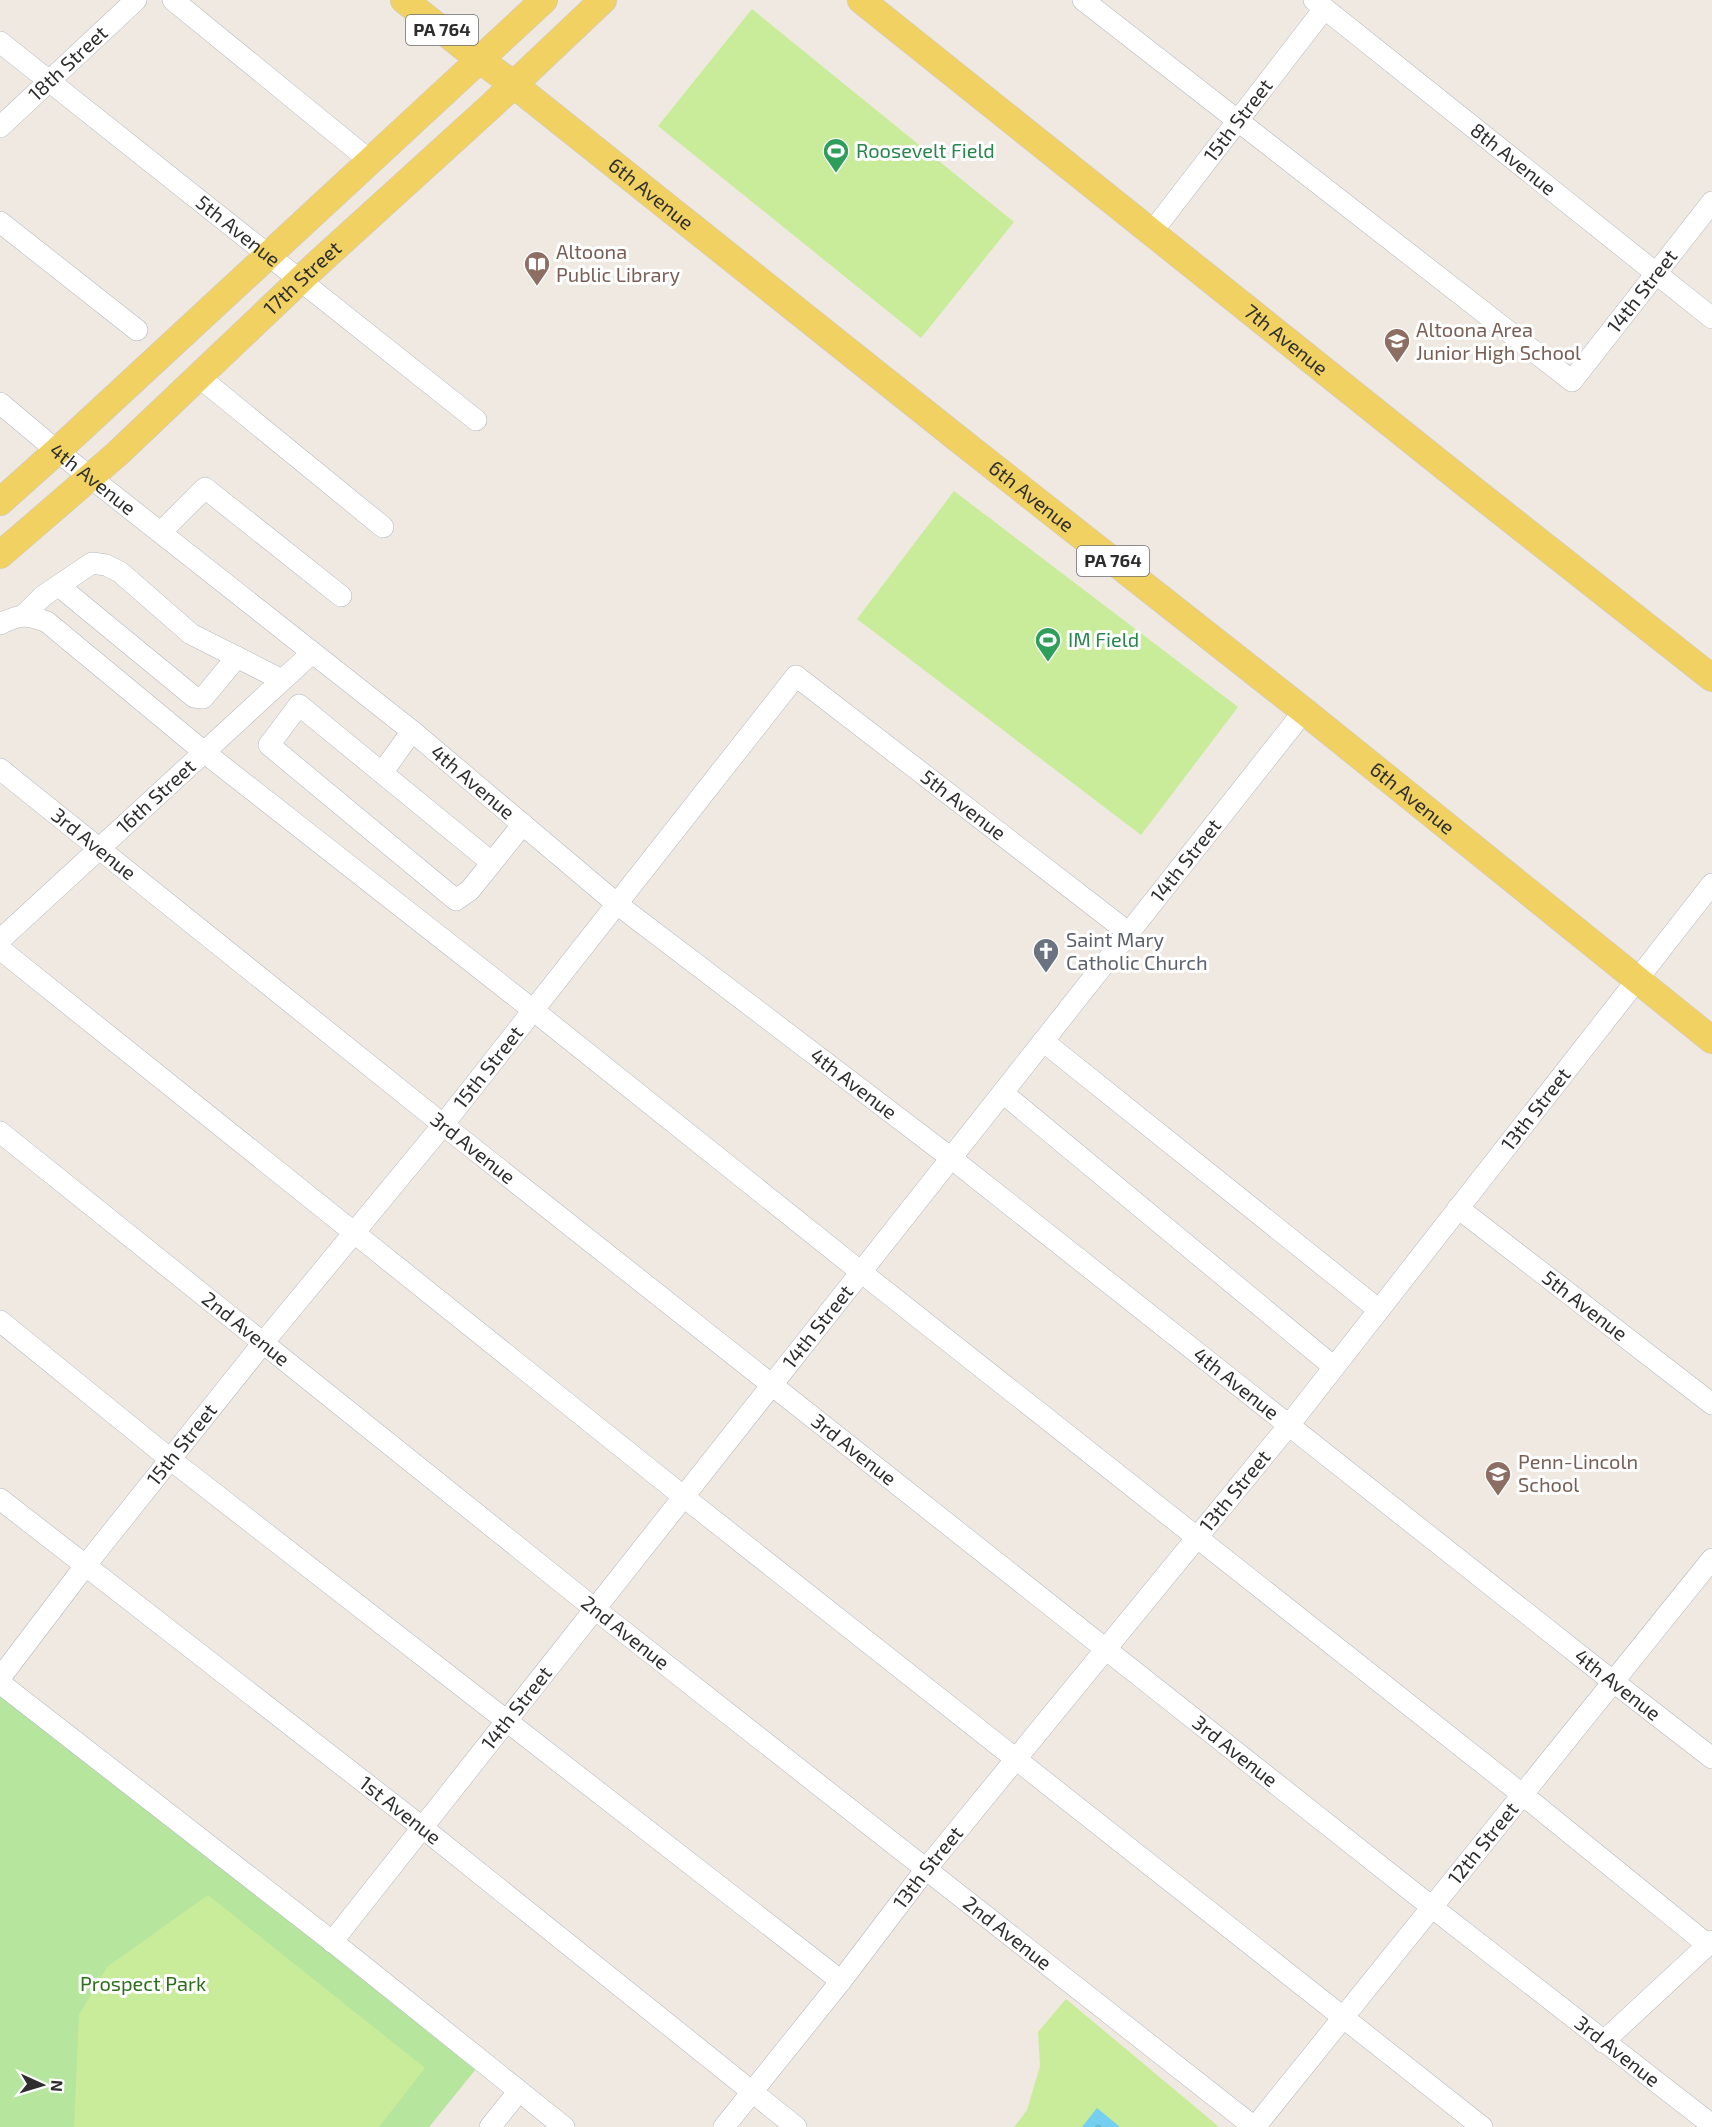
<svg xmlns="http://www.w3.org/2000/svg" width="1712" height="2127" font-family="'Exo 2',sans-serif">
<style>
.park{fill:#b6e59e}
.pitch{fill:#c9ec9a}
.water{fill:url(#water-ripples)}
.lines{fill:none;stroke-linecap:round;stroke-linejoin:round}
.minor-casing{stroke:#b4b7c1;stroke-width:22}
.major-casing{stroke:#c9c9c9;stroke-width:28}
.minor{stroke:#fff;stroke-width:21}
.major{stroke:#f2d163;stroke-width:27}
.labels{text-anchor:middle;stroke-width:6;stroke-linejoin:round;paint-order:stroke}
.shield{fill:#fff;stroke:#6d6d6d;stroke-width:1.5}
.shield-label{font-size:18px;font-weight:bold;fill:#2e2e2e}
.street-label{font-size:20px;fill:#2e2e2e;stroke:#fff}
.leisure-label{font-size:20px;fill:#27864d;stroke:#fff;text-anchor:start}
.education-label{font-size:20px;fill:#785e54;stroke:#fff;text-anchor:start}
.worship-label{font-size:20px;fill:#5b616d;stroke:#fff;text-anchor:start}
.park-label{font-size:20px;fill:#2c6e1b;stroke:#fff}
</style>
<defs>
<pattern id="water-ripples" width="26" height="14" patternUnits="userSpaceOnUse" patternTransform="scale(1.5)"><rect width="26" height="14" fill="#75cff0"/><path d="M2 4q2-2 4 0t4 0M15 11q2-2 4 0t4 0" fill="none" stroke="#66b2ce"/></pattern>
</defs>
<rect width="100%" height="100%" fill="#efe9e1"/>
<path class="park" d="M 6,1689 L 476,2069 L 429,2127 L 0,2127 L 0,1696 Z"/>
<path class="pitch" d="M 752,9 L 1014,222 L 921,338 L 658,126 Z
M 954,491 L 1238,707 L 1141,835 L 857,619 Z
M 208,1895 L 425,2068 L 379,2127 L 74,2127 L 79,2015 L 107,1967 Z
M 1066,1999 L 1218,2126 L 1218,2127 L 1014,2127 L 1027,2110 L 1040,2066 L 1038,2032 Z"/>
<path class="water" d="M 1097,2108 L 1120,2127 L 1082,2127 Z"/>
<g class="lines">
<g class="minor-casing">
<g id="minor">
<path d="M 173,0 L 369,160"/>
<path id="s1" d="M 1083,0 L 1572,381 L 1712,202"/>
<path id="s2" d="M 1314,0 L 1712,318"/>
<path id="s3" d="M 0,42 L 476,420"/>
<path id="s4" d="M 0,127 L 136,0"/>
<path d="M 0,222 L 137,330"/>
<path id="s5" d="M 1152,232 L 1324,9"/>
<path d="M 198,376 L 383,527"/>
<path id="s6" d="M 0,403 L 57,451 L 412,731 L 617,904 L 951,1158 L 1597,1669 L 1712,1758"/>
<path d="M 161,532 L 205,488 L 341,596"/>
<path d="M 59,586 L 194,697 L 203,698 L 237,657"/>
<path d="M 24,615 L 43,596 L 92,563 L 106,565 L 120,572 L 191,634 L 282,680"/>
<path d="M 0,624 C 20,614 27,614 47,622 L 204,752 L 533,1010 L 861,1272 L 1523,1795 L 1708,1945"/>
<path id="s7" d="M 0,769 L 456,1135 L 1433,1908 L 1712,2125"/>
<path d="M 382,773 L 412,731"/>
<path d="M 491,862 L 299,705 L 269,745 L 456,900 L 470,890 L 523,824"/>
<path id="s8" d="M 0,940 L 312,653"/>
<path d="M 0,949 L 684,1497 L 1482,2127"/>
<path d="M 1043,1041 L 1379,1310"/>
<path d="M 1003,1093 L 1334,1367"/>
<path id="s9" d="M 0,1132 L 595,1609 L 1254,2127"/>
<path id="s10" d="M 1458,1208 L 1712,1404"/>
<path d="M 0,1321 L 170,1459 L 841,1981"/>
<path id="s11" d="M 0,1499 L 423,1828 L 796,2127"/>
<path id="s12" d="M 0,1678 L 85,1566 L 263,1343 L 443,1125 L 796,676 L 1129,933"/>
<path d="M 0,1683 L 338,1946 L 564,2127"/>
<path id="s13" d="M 332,1942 L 1304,711"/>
<path d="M 1603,2042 L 1712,1941"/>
<path d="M 490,2127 L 519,2091"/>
<path id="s14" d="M 724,2127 L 841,1981 L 926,1869 L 1289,1425 L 1712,884"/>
<path id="s15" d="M 1255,2127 L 1712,1559"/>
</g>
</g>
<g class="major-casing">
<g id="major">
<path id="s16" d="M 404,0 L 480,60 L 513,84 L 962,442 L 1304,711 L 1712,1040"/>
<path id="s17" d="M 861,0 L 1476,492 L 1712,678"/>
<path d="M 0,502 L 57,451 L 544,0"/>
<path id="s18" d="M 0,555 L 117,454 L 315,266 L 491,106 L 603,0"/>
</g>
</g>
<use href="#minor" class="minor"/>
<use href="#major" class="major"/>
</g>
<defs>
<g id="stadium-pin" transform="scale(1.35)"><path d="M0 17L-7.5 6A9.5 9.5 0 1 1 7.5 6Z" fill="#2e9e5b" stroke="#fff"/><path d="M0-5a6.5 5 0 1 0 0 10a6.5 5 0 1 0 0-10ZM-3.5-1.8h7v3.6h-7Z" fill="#fff"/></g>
<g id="library-pin" transform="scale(1.35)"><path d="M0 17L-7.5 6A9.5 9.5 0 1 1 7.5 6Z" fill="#8d6e63" stroke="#fff"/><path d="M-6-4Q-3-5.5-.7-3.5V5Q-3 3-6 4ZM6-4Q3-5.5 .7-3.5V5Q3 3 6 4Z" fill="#fff"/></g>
<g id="school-pin" transform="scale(1.35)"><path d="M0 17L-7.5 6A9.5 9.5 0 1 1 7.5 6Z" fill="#8d6e63" stroke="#fff"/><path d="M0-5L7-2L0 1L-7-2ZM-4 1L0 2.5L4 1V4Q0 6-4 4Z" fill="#fff"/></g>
<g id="church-pin" transform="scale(1.35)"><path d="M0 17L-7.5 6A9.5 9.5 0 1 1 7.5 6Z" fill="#6b7280" stroke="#fff"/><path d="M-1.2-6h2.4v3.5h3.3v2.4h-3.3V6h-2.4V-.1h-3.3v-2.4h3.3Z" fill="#fff"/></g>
</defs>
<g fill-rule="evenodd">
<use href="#stadium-pin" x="836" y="151"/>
<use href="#library-pin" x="537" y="264"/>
<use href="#school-pin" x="1397" y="341"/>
<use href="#stadium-pin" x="1048" y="640"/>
<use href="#church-pin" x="1046" y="951"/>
<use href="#school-pin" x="1498" y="1474"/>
</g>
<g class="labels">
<g class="shield">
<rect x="406" y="15" width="72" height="30" rx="4.5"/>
<rect x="1077" y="546" width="72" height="30" rx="4.5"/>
</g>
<g class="shield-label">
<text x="442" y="36">PA 764</text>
<text x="1113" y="567">PA 764</text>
</g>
<g class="street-label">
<text dy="7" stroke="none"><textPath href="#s4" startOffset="93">18th Street</textPath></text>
<text dy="7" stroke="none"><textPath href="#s5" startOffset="141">15th Street</textPath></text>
<text dy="7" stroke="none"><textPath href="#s2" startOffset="255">8th Avenue</textPath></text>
<text dy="7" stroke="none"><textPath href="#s16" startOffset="314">6th Avenue</textPath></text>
<text dy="7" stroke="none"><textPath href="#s3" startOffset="304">5th Avenue</textPath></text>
<text dy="7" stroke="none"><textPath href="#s18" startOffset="410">17th Street</textPath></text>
<text dy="7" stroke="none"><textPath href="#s1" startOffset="734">14th Street</textPath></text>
<text dy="7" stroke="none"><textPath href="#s17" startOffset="544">7th Avenue</textPath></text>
<text dy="7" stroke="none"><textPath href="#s6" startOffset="120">4th Avenue</textPath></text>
<text dy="7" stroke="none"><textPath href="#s16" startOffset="800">6th Avenue</textPath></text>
<text dy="7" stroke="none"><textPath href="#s6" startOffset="606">4th Avenue</textPath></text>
<text dy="7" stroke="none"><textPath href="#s8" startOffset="212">16th Street</textPath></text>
<text dy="7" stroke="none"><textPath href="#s16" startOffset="1286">6th Avenue</textPath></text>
<text dy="7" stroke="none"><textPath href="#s12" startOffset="1491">5th Avenue</textPath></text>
<text dy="7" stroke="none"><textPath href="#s7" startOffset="120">3rd Avenue</textPath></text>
<text dy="7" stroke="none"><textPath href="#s13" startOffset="1378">14th Street</textPath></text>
<text dy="7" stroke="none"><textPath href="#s12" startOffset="782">15th Street</textPath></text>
<text dy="7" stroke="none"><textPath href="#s6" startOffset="1092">4th Avenue</textPath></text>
<text dy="7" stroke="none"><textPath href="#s14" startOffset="1302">13th Street</textPath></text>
<text dy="7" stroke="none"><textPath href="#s7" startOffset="606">3rd Avenue</textPath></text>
<text dy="7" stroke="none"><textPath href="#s10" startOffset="160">5th Avenue</textPath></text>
<text dy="7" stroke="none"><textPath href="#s13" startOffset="784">14th Street</textPath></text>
<text dy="7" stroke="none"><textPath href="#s9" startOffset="315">2nd Avenue</textPath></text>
<text dy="7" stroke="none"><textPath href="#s6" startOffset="1578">4th Avenue</textPath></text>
<text dy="7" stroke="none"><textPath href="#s12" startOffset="296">15th Street</textPath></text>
<text dy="7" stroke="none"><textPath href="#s7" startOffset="1092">3rd Avenue</textPath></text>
<text dy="7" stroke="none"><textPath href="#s14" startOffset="816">13th Street</textPath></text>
<text dy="7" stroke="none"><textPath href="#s9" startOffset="801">2nd Avenue</textPath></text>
<text dy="7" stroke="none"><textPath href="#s6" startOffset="2064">4th Avenue</textPath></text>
<text dy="7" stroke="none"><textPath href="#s13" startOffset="298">14th Street</textPath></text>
<text dy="7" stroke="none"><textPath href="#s7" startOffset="1578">3rd Avenue</textPath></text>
<text dy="7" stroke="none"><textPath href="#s11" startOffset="507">1st Avenue</textPath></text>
<text dy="7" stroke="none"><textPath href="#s15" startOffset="364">12th Street</textPath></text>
<text dy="7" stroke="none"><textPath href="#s14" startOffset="330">13th Street</textPath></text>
<text dy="7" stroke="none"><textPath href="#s9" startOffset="1287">2nd Avenue</textPath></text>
<text dy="7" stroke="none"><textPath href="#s7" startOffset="2064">3rd Avenue</textPath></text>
</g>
<g class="leisure-label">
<text x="856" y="158">Roosevelt Field</text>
<text x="1068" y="647">IM Field</text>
</g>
<g class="education-label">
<text x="556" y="259">Altoona<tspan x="556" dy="23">Public Library</tspan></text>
<text x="1416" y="337">Altoona Area<tspan x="1416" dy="23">Junior High School</tspan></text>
<text x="1518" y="1469">Penn-Lincoln<tspan x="1518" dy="23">School</tspan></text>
</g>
<g class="worship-label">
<text x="1066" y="947">Saint Mary<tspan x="1066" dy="23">Catholic Church</tspan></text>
</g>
<g class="park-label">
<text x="143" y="1991">Prospect Park</text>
</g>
</g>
<g transform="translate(42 2085) rotate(94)" stroke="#ffffff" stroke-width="4.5" paint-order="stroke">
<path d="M0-4.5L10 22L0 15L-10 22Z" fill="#2e2e2e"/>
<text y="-9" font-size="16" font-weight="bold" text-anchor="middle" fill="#2e2e2e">N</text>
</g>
</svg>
